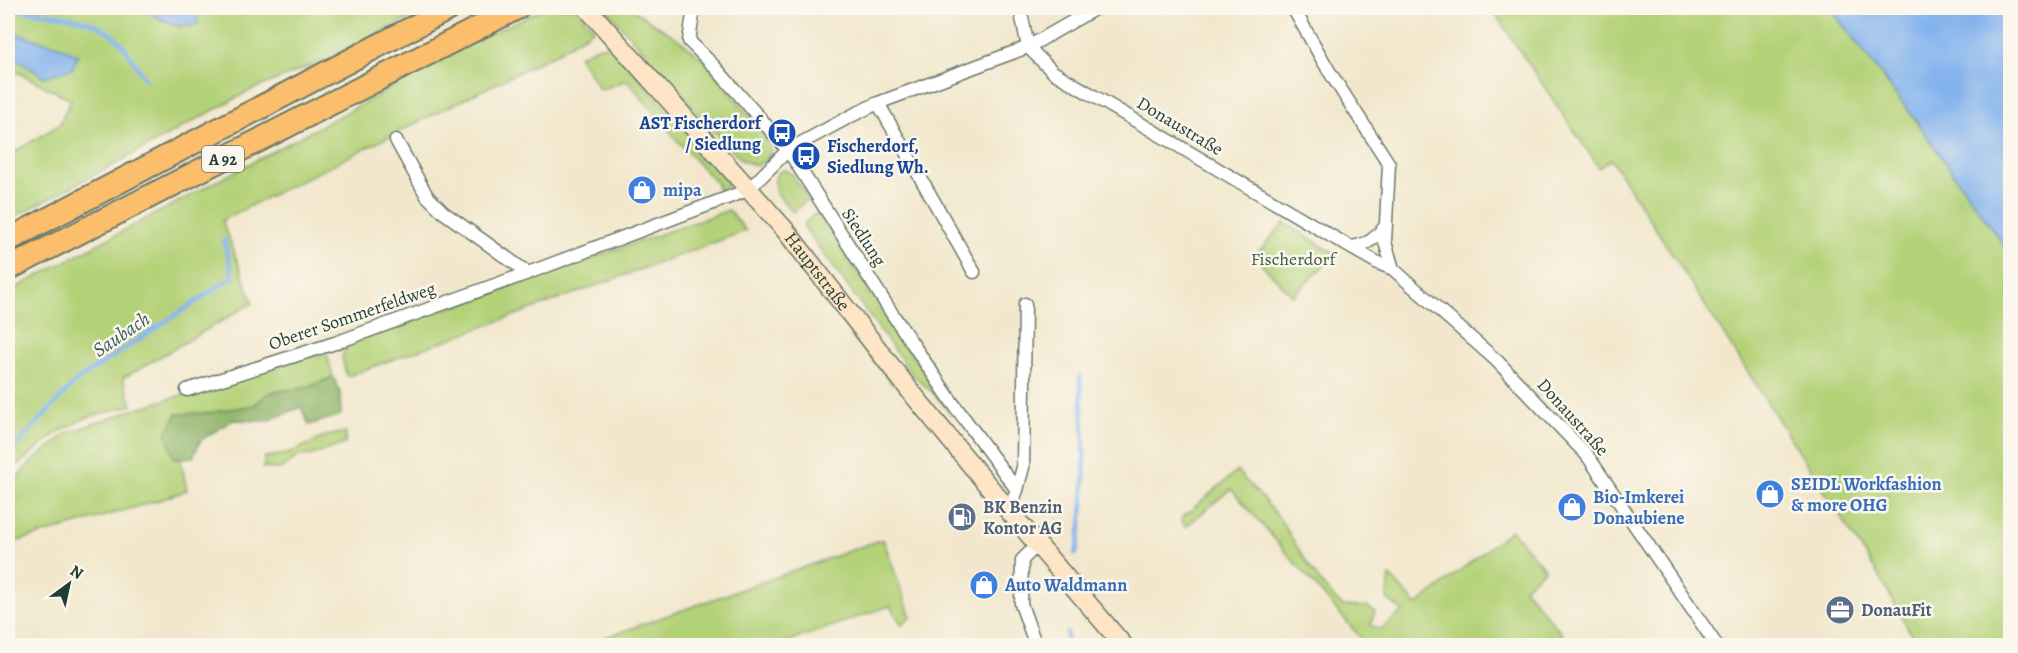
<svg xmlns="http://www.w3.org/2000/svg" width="2018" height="653" font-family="Alegreya,serif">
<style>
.green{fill:#b3d177;stroke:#698756;stroke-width:1.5}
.forest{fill:#8eb368;stroke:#56784e;stroke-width:1.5}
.water{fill:#83b2ed;stroke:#517890;stroke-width:1.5}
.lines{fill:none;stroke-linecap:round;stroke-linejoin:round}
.stream{stroke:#83b2ed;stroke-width:4.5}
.street-casing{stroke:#697869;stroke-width:15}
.secondary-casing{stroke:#697869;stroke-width:21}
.highway-casing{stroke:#697869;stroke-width:26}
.street{stroke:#fff;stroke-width:12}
.secondary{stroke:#fde5c5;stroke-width:18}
.highway{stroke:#fabe6d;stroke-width:22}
.labels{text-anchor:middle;stroke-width:5;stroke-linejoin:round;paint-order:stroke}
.shield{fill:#fbf7ec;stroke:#61756b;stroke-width:1.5}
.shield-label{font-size:16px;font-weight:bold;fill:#1f3d34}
.transit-label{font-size:18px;font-weight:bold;fill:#164399;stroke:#fbf7ec;text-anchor:end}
.street-label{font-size:18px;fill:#1f3d34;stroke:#fbf7ec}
.shop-label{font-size:18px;font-weight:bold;fill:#366cbe;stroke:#fbf7ec;text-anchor:start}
.park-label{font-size:18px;fill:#3d5b41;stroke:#fbf7ec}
.service-label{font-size:18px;font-weight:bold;fill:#4e5e75;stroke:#fbf7ec;text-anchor:start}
.water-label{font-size:20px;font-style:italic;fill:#385a62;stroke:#fbf7ec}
</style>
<rect width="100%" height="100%" fill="#fbf7ec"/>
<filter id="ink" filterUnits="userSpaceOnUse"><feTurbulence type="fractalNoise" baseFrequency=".0167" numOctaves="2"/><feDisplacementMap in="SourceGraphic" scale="12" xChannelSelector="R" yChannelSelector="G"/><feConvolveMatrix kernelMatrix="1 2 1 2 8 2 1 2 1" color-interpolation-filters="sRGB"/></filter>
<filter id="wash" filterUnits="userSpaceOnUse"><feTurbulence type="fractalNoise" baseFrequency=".008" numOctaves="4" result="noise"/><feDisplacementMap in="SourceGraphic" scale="24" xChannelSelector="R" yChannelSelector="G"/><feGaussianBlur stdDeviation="1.35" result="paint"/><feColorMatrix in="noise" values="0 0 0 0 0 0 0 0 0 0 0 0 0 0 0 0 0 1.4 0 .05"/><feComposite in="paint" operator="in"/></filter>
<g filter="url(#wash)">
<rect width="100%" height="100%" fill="#f2e7cc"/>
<path class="green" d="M 8,8 L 234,8 L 244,15 L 255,8 L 430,8 L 335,56 L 249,91 L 102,171 L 8,220 L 8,156 L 59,125 L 71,100 L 8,67 Z
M 545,8 L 575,8 L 594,29 L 555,54 L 222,220 L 253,303 L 123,378 L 132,405 L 85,418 L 55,434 L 8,473 L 8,292 L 379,95 L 447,54 Z
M 605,8 L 630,8 L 677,38 L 703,59 L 766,136 L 771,149 L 768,159 L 757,166 L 742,160 L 722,140 Z
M 1491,8 L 1830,8 L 1914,118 L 2010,254 L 2010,645 L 1917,645 L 1882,581 L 1611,159 L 1599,168 Z
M 611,45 L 725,177 L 728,186 L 722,193 L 717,186 L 718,185 L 676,139 L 627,80 L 600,90 L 579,56 L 597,47 Z
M 784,170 L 792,174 L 809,198 L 793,212 C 781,198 770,192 777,173 Z
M 729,210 L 746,231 L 348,376 L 346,375 L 342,356 L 349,343 Z
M 816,213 L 818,214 L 953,413 L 951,415 L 932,392 L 912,374 L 804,227 L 805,223 Z
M 1284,223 L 1336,254 L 1293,296 L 1254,257 Z
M 785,243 L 894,379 L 892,384 L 782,246 Z
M 327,354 L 333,377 L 306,388 L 270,392 L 254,405 L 209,413 L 177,414 L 174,458 L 193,457 L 180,458 L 187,490 L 163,499 L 8,544 L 8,488 L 30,463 L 68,433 L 133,410 L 306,357 Z
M 346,432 L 345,444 L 312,455 L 299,456 L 280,469 L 263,468 L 265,457 L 287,454 L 326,436 Z
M 1237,471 C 1252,488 1271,505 1283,524 C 1301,552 1317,584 1343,606 L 1368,607 L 1375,612 L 1370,625 L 1381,629 L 1403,611 L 1387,599 L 1390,576 L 1417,605 L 1511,530 L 1545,569 L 1524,588 L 1571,645 L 1367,645 L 1231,489 L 1185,527 L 1181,519 Z
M 883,539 L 911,617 L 902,625 L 890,606 L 778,645 L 584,645 Z"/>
<path class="forest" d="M 333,377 L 340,392 L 341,415 L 309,425 L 301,407 L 268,421 L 233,420 L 201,440 L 193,457 L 174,458 L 166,433 L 177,414 L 209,413 L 254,405 L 270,392 L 306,388 Z"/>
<path class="water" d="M 143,8 L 194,8 L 199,24 C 176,32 162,20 143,8 Z
M 1830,8 L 2010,8 L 2010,254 L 1914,118 Z
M 14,33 L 59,46 L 78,55 L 72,69 L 44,77 L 8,54 L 8,35 Z"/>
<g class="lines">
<path class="stream" d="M 8,9 C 42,14 88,13 115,37 C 127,47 135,65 145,79
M 8,454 L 76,381 L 233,277 L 224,240
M 1076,554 C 1089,494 1084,437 1080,376
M 1066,646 L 1067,633"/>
</g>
</g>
<g filter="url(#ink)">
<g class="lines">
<g class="street-casing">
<path id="street" d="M 694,8 L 689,41 L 713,65 L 788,150 L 893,315 L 952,402 L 1017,490
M 1020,8 L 1028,47 L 1053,72 L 1350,247 L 1378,263 L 1393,269 L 1497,361 L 1587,455 L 1717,646
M 1293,8 L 1329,71 L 1389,164 L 1385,242 L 1393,269
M 878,103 L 974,272
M 396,140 L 427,196 L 443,212 L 528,273
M 1350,247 C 1367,245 1376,239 1386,225
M 187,390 L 335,343 L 528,273 L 748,190 L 788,150 L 851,116 L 878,103 L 1028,47 L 1096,8
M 1009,511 L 1017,490 L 1023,467 L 1025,304
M 1036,646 L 1021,604 L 1022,560 L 1037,545"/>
</g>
<g class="secondary-casing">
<g id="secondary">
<path id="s1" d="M 587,8 L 786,231 L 911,392 L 1009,511 L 1124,646"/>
</g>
</g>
<g class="highway-casing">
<path id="highway" d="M 8,240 L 450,8
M 8,269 L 517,8"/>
</g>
<use href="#street" class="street"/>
<use href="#secondary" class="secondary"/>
<use href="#highway" class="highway"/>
</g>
</g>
<defs>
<g id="bus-disc" transform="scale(1.5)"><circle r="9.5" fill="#1a4fb4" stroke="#fbf7ec"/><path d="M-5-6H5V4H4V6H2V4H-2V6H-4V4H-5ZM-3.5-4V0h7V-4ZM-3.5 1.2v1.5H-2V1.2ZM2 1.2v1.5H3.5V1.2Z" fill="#fff"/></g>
<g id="shop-disc" transform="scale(1.5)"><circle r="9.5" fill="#3f7fe0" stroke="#fbf7ec"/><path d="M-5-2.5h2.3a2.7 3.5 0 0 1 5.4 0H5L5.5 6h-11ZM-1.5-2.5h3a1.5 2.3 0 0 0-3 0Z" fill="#fff"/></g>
<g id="fuel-disc" transform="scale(1.5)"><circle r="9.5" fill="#5c6f8a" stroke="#fbf7ec"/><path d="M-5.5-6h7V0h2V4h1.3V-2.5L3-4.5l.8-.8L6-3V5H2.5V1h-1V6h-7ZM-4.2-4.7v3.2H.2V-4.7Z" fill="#fff"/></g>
<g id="office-disc" transform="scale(1.5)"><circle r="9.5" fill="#5c6f8a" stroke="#fbf7ec"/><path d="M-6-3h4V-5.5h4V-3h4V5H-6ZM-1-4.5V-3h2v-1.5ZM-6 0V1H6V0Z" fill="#fff"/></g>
</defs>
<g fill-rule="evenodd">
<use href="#bus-disc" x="782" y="133"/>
<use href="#bus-disc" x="806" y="156"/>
<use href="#shop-disc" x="642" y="190"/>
<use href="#shop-disc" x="1770" y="494"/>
<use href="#shop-disc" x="1572" y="507"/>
<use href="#fuel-disc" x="962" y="517"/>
<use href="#shop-disc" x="984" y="585"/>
<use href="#office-disc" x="1840" y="610"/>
</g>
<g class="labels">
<rect class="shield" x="202" y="146" width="42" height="26" rx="4.5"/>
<g class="shield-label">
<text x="223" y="165">A 92</text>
</g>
<g class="transit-label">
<text x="761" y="129">AST Fischerdorf<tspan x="761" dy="21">/ Siedlung</tspan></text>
<text x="827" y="152" text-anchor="start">Fischerdorf,<tspan x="827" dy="21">Siedlung Wh.</tspan></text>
</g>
<g class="street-label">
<text transform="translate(1180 126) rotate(31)" y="6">Donaustraße</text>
<text transform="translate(864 237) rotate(57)" y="6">Siedlung</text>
<text dy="6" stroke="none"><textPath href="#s1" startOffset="350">Hauptstraße</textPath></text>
<text transform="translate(352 316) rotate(-19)" y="6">Oberer Sommerfeldweg</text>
<text transform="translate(1573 417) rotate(48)" y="6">Donaustraße</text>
</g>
<g class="shop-label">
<text x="663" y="196">mipa</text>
<text x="1791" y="490">SEIDL Workfashion<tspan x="1791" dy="21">&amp; more OHG</tspan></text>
<text x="1593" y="503">Bio-Imkerei<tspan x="1593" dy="21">Donaubiene</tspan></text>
<text x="1005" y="591">Auto Waldmann</text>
</g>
<g class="park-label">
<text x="1293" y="265">Fischerdorf</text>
</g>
<g class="service-label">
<text x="983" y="513">BK Benzin<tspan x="983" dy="21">Kontor AG</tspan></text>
<text x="1861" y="616">DonauFit</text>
</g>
<g class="water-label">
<text transform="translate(121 334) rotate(-34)" y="7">Saubach</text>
</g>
</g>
<rect width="2018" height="653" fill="none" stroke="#fbf7ec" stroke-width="30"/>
<g transform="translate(69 584) rotate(33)" stroke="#fbf7ec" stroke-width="4.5" paint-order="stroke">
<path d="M0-4.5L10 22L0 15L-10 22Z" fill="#1f3d34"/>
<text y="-9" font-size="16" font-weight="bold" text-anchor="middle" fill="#1f3d34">N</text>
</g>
</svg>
